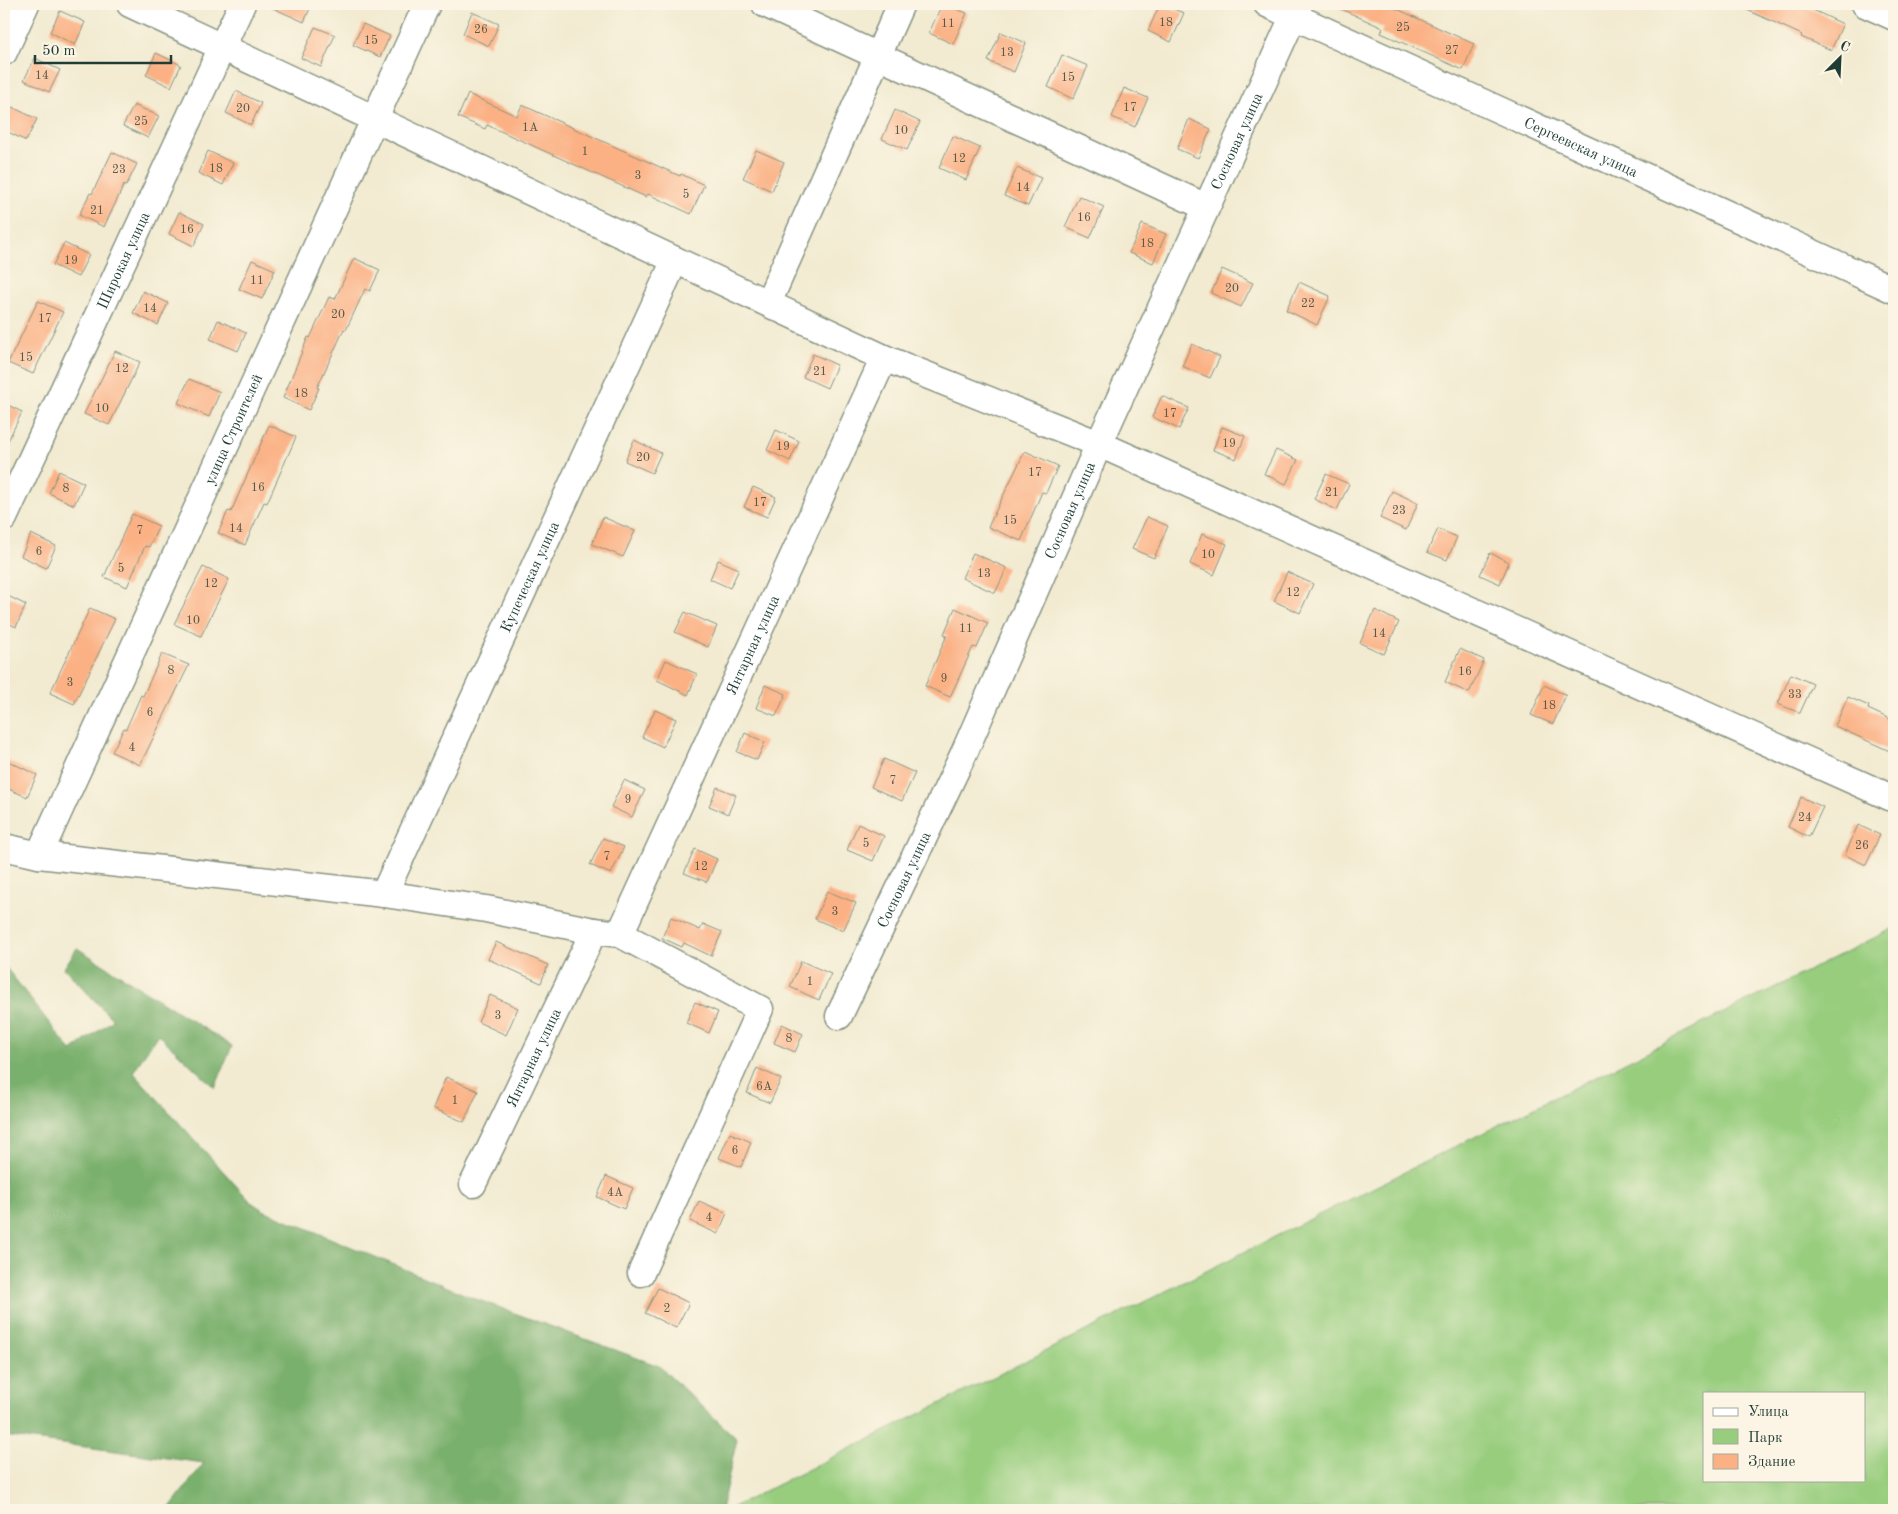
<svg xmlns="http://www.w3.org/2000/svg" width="1898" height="1514" font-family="'Old Standard TT',serif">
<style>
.green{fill:#98cd7e;stroke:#5c8559;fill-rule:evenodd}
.forest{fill:#7ab06d;stroke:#4c7650}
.building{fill:#fbb184}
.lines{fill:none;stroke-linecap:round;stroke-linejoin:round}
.minor-casing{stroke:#889482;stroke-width:29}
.minor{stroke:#fff;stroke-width:26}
.labels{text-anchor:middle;stroke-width:4;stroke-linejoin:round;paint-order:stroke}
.number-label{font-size:12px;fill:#565a48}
.street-label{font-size:15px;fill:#1f3d34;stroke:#fcf5e5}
</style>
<rect width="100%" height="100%" fill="#fcf5e5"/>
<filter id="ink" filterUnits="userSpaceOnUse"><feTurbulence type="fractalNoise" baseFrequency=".02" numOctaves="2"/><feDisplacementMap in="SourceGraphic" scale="10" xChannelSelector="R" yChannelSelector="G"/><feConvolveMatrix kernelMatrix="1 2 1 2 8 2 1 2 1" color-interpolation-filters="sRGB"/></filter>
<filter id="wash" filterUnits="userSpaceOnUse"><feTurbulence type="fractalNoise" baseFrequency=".0096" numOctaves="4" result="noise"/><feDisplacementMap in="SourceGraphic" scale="20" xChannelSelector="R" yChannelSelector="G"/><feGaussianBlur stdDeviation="1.12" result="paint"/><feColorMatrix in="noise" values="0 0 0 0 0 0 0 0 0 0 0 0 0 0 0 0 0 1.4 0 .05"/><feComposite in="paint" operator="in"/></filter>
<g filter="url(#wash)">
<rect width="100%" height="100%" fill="#f2ebd1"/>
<path class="green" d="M 1894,928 L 1894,1510 L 726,1510 L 727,1510 ZM 1704,1393 L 1864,1393 L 1864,1480 L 1704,1480 Z"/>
<path class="forest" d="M 77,948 L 232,1046 L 215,1088 L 158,1034 L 133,1072 L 251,1202 L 263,1210 L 476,1299 L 659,1366 L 737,1439 L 721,1510 L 168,1510 L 204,1463 L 4,1436 L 4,965 L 71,1051 L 113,1020 L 64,968 Z"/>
<g id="blocks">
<path class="building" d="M 264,4 L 312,4 L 304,22 Z
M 942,4 L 967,13 L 953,44 L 929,33 Z
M 1160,4 L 1184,13 L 1171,42 L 1148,31 Z
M 1330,4 L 1386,4 L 1474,44 L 1463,70 L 1381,33 L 1383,28 Z
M 1734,4 L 1800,4 L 1843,24 L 1831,50 L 1801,37 L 1802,35 Z
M 60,11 L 85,22 L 75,45 L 50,32 Z
M 472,12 L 499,24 L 489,46 L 463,34 Z
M 363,24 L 390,36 L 380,57 L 353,45 Z
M 315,27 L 335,35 L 321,67 L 301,58 Z
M 1001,32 L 1026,43 L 1014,72 L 988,61 Z
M 156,53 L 181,65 L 171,87 L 146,75 Z
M 1062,55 L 1088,66 L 1073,99 L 1048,87 Z
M 35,58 L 60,70 L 49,92 L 24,80 Z
M 1124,88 L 1148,98 L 1135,127 L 1112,117 Z
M 236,91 L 261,103 L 251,125 L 226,113 Z
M 468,94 L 517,116 L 522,105 L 680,176 L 681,174 L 704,185 L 691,214 L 648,194 L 646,197 L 487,125 L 485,129 L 458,117 Z
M 134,105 L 159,116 L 148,138 L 123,126 Z
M 12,107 L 37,119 L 26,141 L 4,130 L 4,123 Z
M 895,110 L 920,122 L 907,150 L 882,139 Z
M 1189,119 L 1211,129 L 1198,158 L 1177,149 Z
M 953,136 L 980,148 L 966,180 L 939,168 Z
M 756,150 L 784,162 L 772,191 L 743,178 Z
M 208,151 L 233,163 L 223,185 L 198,173 Z
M 112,152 L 137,164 L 126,186 L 124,185 L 104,227 L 79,215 L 90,193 L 92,194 Z
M 1017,168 L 1041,178 L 1028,206 L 1004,196 Z
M 1079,196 L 1104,207 L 1090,238 L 1065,227 Z
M 179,212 L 204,224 L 194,246 L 169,234 Z
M 1142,224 L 1166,234 L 1153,263 L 1129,253 Z
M 64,243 L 89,255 L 78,277 L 53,265 Z
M 354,258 L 380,270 L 370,291 L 365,289 L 346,330 L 344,329 L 317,388 L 319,388 L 309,410 L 283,398 L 308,337 L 310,338 L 329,297 L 335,299 Z
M 252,260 L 275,270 L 262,299 L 239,289 Z
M 1222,269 L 1253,283 L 1241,307 L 1211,293 Z
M 1299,282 L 1330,296 L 1317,325 L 1286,310 Z
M 143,291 L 168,303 L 158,325 L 133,313 Z
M 38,301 L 63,312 L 33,374 L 8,363 Z
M 218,320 L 246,333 L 238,351 L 210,339 Z
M 1192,344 L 1220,357 L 1210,378 L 1182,366 Z
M 115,351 L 140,362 L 109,425 L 84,414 Z
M 813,354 L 837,365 L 827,388 L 803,377 Z
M 189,379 L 220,392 L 209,417 L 178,403 Z
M 1162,396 L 1189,408 L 1179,429 L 1152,417 Z
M 4,403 L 22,412 L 4,449 Z
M 269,425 L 296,437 L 267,503 L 264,502 L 245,545 L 218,533 L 228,511 L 231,512 Z
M 1222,427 L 1245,436 L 1236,459 L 1213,450 Z
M 776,430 L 799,441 L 790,461 L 767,450 Z
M 634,440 L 661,453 L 652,473 L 625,461 Z
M 1276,450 L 1298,460 L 1286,484 L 1264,474 Z
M 1025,451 L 1058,466 L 1046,493 L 1042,492 L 1021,541 L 988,527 Z
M 59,471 L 84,483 L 74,505 L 49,493 Z
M 1326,474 L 1349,484 L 1337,510 L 1314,499 Z
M 753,487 L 776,497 L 767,517 L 744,507 Z
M 1392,491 L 1418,503 L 1406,530 L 1380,518 Z
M 132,514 L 159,526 L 149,547 L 145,546 L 127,587 L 104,577 Z
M 603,517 L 635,531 L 623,557 L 592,544 Z
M 1147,517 L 1168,526 L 1154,558 L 1132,549 Z
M 1438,529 L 1457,537 L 1447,560 L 1427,552 Z
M 31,534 L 56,546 L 46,568 L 21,556 Z
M 1202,534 L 1227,544 L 1214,575 L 1190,564 Z
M 973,553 L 1007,568 L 995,593 L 962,578 Z
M 1490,553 L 1509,562 L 1500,584 L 1480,575 Z
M 718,560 L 739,569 L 730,588 L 710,579 Z
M 203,567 L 229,579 L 201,636 L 174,624 Z
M 1287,572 L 1313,584 L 1300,613 L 1274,601 Z
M 4,594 L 26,605 L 16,627 L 4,621 Z
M 90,608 L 115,619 L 74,704 L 50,693 Z
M 955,608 L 988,623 L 977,648 L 973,647 L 950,697 L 925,686 L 947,635 L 944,634 Z
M 1375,610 L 1399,622 L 1384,654 L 1360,643 Z
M 685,612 L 717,626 L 708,647 L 675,632 Z
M 1460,649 L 1484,660 L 1469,693 L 1445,682 Z
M 162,654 L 189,665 L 140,765 L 112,752 L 124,728 L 126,729 L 141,695 L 143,696 Z
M 666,660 L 697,674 L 688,695 L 657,680 Z
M 1791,674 L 1813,684 L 1800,713 L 1778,704 Z
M 765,685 L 786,694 L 776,716 L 756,708 Z
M 1544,685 L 1566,695 L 1553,724 L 1531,715 Z
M 1848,697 L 1869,706 L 1868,709 L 1894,721 L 1894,753 L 1835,726 Z
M 655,710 L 676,719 L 663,747 L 642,737 Z
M 745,733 L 765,742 L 757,760 L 737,752 Z
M 884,759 L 915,773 L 902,801 L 871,787 Z
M 8,761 L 37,775 L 27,797 L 4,787 L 4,770 Z
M 624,780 L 645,790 L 632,817 L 611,807 Z
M 717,787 L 736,795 L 728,814 L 709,806 Z
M 1801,797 L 1823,807 L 1809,837 L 1788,827 Z
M 858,824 L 884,836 L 873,861 L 847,850 Z
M 1858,825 L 1880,835 L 1866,865 L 1845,855 Z
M 603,838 L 624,847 L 611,874 L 590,865 Z
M 695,849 L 717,859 L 707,882 L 684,873 Z
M 827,891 L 856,903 L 843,931 L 815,919 Z
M 671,917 L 700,930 L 703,924 L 722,932 L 711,956 L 684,943 L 682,947 L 662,938 Z
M 496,942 L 548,965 L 541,983 L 488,959 Z
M 801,961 L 831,974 L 819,1000 L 790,987 Z
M 490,995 L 518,1008 L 506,1035 L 478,1022 Z
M 695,1002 L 718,1012 L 709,1033 L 686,1023 Z
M 782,1024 L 803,1034 L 795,1052 L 774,1043 Z
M 757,1068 L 781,1079 L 770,1103 L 747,1093 Z
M 446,1077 L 478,1091 L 464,1122 L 433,1108 Z
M 730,1133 L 751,1142 L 741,1167 L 719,1158 Z
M 606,1176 L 633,1188 L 624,1209 L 597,1197 Z
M 699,1201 L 727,1213 L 718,1234 L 690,1221 Z
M 658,1288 L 689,1303 L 676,1328 L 645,1313 Z"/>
</g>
</g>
<g filter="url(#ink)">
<use href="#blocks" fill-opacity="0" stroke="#889482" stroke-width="1"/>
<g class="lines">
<g class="minor-casing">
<g id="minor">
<path d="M 130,4 L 884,358 L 1099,444 L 1894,799"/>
<path d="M 765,4 L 1206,207"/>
<path id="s1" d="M 1267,4 L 1894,290"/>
<path d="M 1865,4 L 1894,17"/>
<path d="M 4,52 L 26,4"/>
<path d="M 768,303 L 901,4"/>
<path id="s2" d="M 4,518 L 242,4"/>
<path d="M 4,847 L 39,855 L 384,894 L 486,909 L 594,931 L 620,934 L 760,1009 L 641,1273"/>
<path id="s3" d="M 39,855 L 427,4"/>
<path id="s4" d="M 384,894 L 675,260"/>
<path id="s5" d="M 620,934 L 884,358"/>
<path id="s6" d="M 839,1016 L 964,753 L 1099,444 L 1299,4"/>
<path id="s7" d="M 473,1184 L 594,931"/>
</g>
</g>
<use href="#minor" class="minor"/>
</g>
</g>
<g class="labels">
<g class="number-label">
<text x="1166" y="26">18</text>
<text x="948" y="27">11</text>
<text x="1403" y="31">25</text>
<text x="481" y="33">26</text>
<text x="371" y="44">15</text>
<text x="1452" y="54">27</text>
<text x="1007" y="56">13</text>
<text x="42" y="79">14</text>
<text x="1068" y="81">15</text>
<text x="1130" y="111">17</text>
<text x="243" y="112">20</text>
<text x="141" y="125">25</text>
<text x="530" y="131">1А</text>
<text x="901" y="134">10</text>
<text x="585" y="155">1</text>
<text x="959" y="162">12</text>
<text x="216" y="172">18</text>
<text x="119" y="173">23</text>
<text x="638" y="179">3</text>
<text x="1023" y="191">14</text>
<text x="686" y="198">5</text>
<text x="97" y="214">21</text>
<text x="1084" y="221">16</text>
<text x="187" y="233">16</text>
<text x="1147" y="247">18</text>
<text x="71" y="264">19</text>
<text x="257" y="284">11</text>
<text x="1232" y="292">20</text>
<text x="1308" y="307">22</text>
<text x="150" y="312">14</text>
<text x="338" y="318">20</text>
<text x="45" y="322">17</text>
<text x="26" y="361">15</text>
<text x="122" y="372">12</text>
<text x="820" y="375">21</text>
<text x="301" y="397">18</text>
<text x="102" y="412">10</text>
<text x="1170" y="417">17</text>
<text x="1229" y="447">19</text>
<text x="783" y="450">19</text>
<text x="643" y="461">20</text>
<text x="1035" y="476">17</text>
<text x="258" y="491">16</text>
<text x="66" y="492">8</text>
<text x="1332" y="496">21</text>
<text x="760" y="506">17</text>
<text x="1399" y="514">23</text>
<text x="1010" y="524">15</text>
<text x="236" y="532">14</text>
<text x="140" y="534">7</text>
<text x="39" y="555">6</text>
<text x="1208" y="558">10</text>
<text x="121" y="572">5</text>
<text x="984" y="577">13</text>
<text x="211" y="587">12</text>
<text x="1293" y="596">12</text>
<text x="193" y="624">10</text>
<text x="966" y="632">11</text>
<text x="1379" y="637">14</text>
<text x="171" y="674">8</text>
<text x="1465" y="675">16</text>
<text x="944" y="682">9</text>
<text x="70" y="686">3</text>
<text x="1795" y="698">33</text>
<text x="1549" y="709">18</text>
<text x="150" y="716">6</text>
<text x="132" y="751">4</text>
<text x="893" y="784">7</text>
<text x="628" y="803">9</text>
<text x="1805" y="821">24</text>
<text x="866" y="847">5</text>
<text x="1862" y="849">26</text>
<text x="607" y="860">7</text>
<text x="701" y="870">12</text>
<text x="835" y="915">3</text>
<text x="810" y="985">1</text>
<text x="498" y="1019">3</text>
<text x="789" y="1042">8</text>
<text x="764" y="1090">6А</text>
<text x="455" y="1104">1</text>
<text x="735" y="1154">6</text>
<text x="615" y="1196">4А</text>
<text x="709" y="1221">4</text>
<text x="667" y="1312">2</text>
</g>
<g class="street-label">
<text dy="5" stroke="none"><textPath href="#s6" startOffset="961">Сосновая улица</textPath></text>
<text dy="5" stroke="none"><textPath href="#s1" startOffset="345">Сергеевская улица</textPath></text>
<text dy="5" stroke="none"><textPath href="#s2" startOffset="284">Широкая улица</textPath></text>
<text dy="5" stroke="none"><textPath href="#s3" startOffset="468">улица Строителей</textPath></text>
<text dy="5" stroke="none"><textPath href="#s6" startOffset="556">Сосновая улица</textPath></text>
<text dy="5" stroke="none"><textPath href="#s4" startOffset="349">Купеческая улица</textPath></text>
<text dy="5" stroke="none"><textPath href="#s5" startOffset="318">Янтарная улица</textPath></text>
<text dy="5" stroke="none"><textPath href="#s6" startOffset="151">Сосновая улица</textPath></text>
<text dy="5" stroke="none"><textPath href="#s7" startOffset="140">Янтарная улица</textPath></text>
</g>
</g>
<rect width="1898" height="1514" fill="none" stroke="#fcf5e5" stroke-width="20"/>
<rect x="1703" y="1392" width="162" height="90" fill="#fcf5e5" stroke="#a4ab9e"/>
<rect x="1713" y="1408" width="25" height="8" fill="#ffffff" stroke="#a4ab9e"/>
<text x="1748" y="1416" font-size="15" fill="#1f3d34">Улица</text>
<rect x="1713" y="1429" width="25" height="15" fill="#98cd7e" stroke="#a4ab9e"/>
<text x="1748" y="1442" font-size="15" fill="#1f3d34">Парк</text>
<rect x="1713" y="1454" width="25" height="15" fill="#fbb184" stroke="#a4ab9e"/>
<text x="1748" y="1466" font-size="15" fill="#1f3d34">Здание</text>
<g transform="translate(1840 58) rotate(24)" stroke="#fcf5e5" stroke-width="4" paint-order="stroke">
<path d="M0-4L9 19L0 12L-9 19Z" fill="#1f3d34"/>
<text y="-8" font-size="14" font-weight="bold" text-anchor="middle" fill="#1f3d34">С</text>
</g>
<path d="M35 55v8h136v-8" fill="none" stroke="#1f3d34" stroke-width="2.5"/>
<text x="42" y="55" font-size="15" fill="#1f3d34" stroke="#fcf5e5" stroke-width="4" paint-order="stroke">50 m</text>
</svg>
